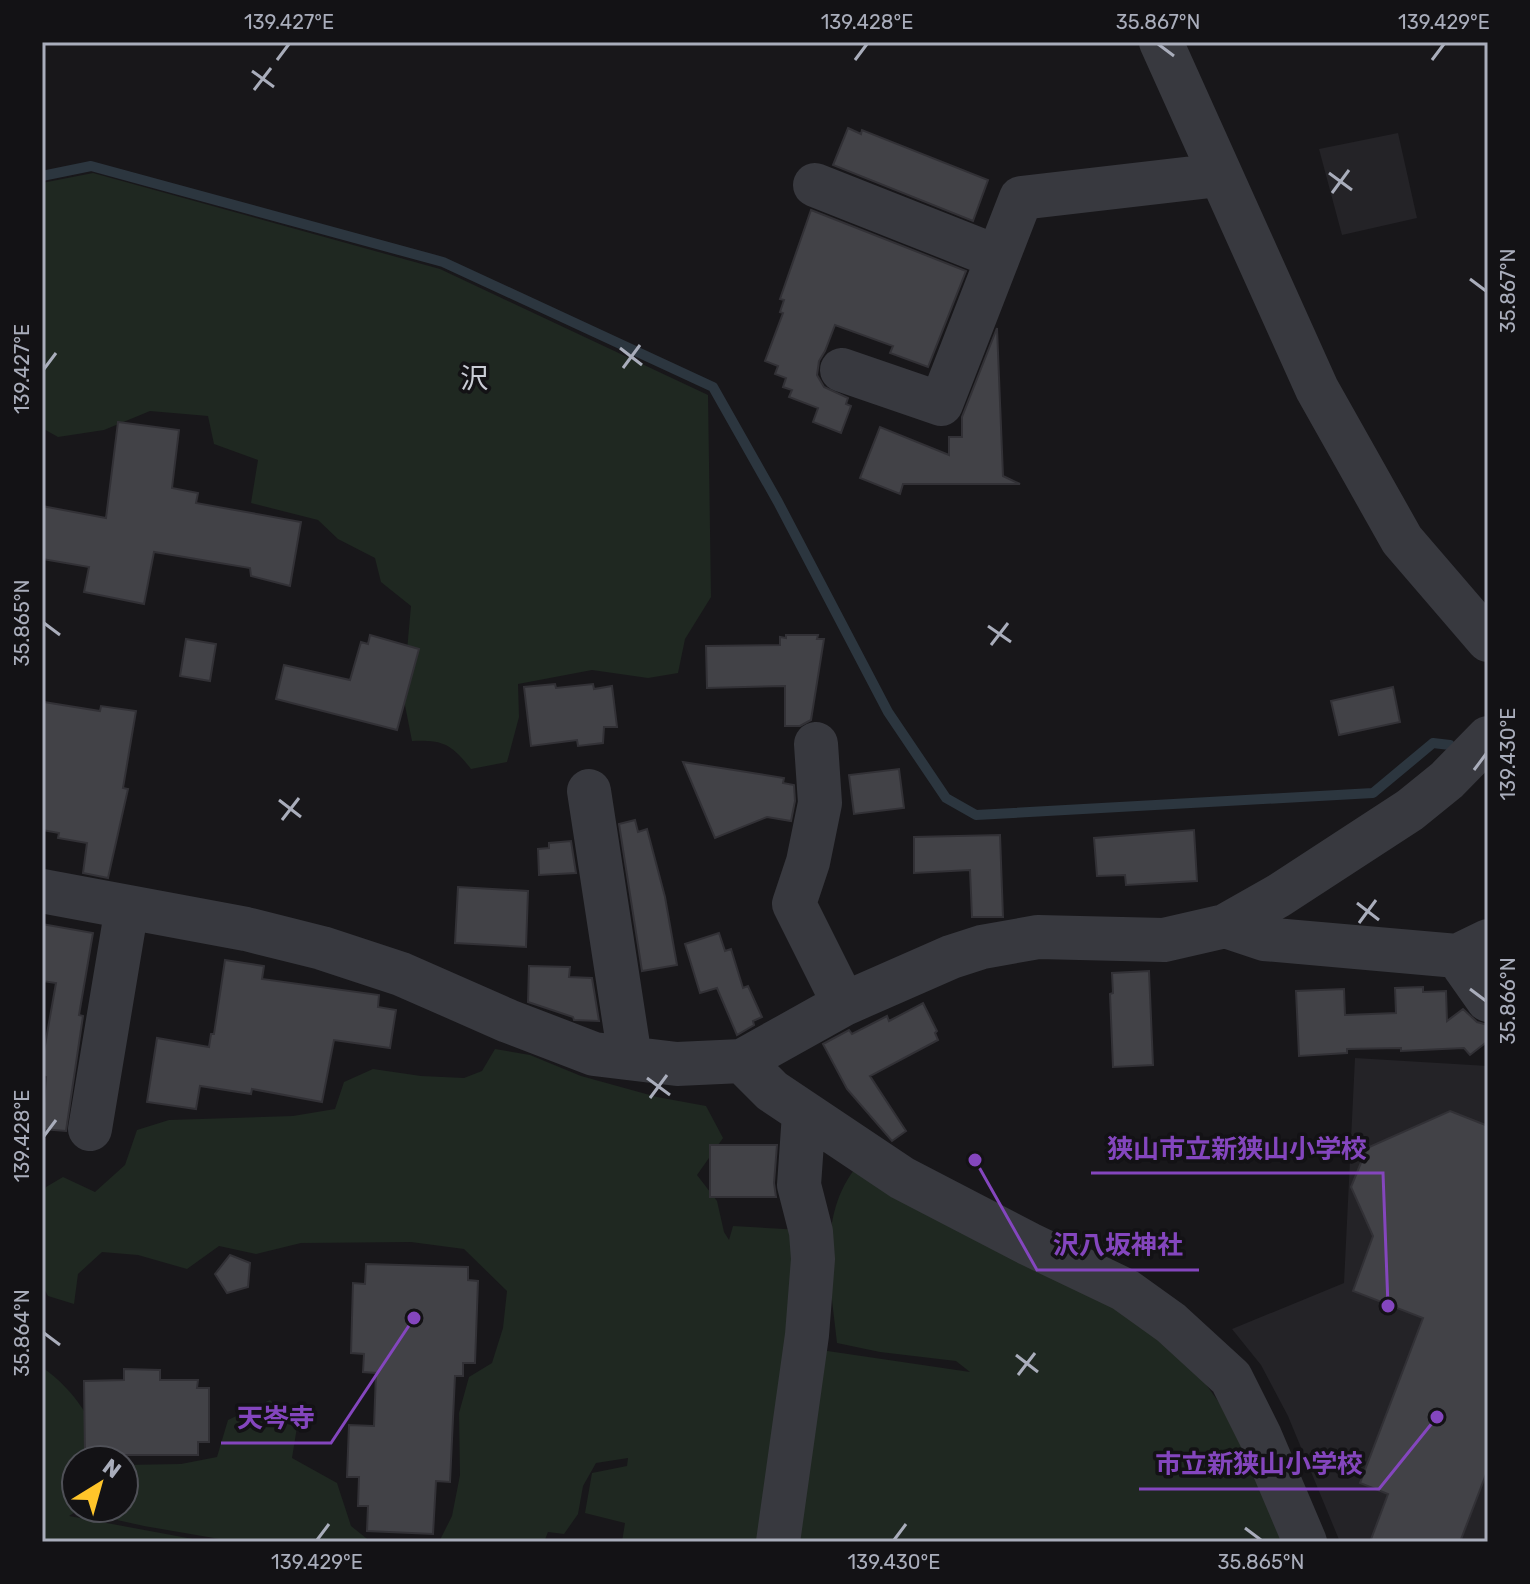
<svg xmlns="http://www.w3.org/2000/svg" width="1530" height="1584" font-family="Rubik,'Noto Sans JP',sans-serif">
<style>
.built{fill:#242327}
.green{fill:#1f2821}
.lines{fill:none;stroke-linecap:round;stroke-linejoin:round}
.stream{stroke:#2c363f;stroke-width:10}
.building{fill:#424247;stroke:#323136;stroke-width:2}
.minor{stroke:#38393f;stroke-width:44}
.ticks{fill:none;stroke:#a9adbb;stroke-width:3}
.labels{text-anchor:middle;stroke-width:7;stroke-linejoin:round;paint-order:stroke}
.quarter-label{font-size:28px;fill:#cacdd6;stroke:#131215}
.leader{fill:none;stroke:#8446be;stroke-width:3}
.callout-dot{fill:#8446be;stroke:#131215;stroke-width:3}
.callout-label{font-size:26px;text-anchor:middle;font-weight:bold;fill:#8446be;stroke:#131215;stroke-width:7;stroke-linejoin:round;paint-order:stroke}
.neatline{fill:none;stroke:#a9adbb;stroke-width:3}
.ticks-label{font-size:20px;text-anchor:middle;fill:#a9adbb}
</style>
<rect width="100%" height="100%" fill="#18171a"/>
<path class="built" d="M 1398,133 L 1417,218 L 1342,235 L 1319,149 Z
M 1355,1058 L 1488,1066 L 1488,1542 L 1340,1542 L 1288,1416 L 1261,1365 L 1232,1329 L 1344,1283 Z"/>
<path class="green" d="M 93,173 L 440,269 L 708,395 L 711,597 L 685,639 L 678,673 L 648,678 L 592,670 L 518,684 L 519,717 L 507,762 L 471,769 C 451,744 444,740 412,741 L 403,695 L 411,606 L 381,582 L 375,558 L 338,539 L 318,520 L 251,503 L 258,460 L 214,444 L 208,416 L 150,411 L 104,430 L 58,437 L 42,428 L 42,183 Z
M 495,1049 L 530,1055 L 581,1076 L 657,1097 L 706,1106 L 723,1138 L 697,1175 L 717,1201 L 724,1232 L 729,1240 L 733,1226 L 802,1230 L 763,1542 L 622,1542 L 625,1523 L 585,1513 L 592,1473 L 627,1466 L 628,1458 L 596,1463 L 583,1486 L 578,1514 L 564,1534 L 548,1532 L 544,1542 L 439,1542 L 452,1516 L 460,1475 L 459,1413 L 469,1377 L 492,1363 L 503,1328 L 507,1291 L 464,1249 L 411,1242 L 301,1243 L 256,1254 L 219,1246 L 187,1269 L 138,1255 L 102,1252 L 78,1274 L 74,1304 L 48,1296 L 42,1285 L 42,1199 L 46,1187 L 63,1177 L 95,1192 L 125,1165 L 137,1130 L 169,1120 L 293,1116 L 335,1109 L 344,1082 L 373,1069 L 421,1076 L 464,1078 L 482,1071 Z
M 854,1170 L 1164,1334 L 1200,1376 L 1238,1429 L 1287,1542 L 789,1542 L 814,1349 L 970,1372 L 956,1361 L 880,1352 L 837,1343 C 831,1286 817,1219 854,1170 Z
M 42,1367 C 78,1393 91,1420 109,1460 L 76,1460 L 76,1508 L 124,1508 L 124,1465 L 181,1464 L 217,1457 L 228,1420 L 270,1400 L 297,1427 L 292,1458 L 337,1483 L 351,1526 L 371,1542 L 237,1542 L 144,1526 L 77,1511 L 69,1516 L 209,1542 L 45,1542 L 45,1534 L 42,1536 Z"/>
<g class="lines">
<path class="stream" d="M 42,176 L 91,166 L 443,262 L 713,387 L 778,502 L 888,712 L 946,798 L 976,815 L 1373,793 L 1433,743 L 1450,745"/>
</g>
<path class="building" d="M 848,128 L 861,134 L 862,130 L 988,180 L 973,221 L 833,165 Z
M 811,210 L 966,271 L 928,367 L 890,353 L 893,346 L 835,325 L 825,351 L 819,361 L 817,375 L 824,387 L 848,398 L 846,404 L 851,406 L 841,433 L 813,422 L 818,408 L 789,397 L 792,390 L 783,387 L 786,378 L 775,374 L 778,366 L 765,361 L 783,313 L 780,312 L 784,300 L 780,299 Z
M 997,328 L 1003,476 L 1020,484 L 903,484 L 900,494 L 860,478 L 880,427 L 949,455 L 949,437 L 962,437 L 962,417 Z
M 118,422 L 179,430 L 172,488 L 198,493 L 196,503 L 301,522 L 290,586 L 251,576 L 250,568 L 154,552 L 144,604 L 84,592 L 89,567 L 42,559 L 42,506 L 106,518 Z
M 370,635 L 419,649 L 397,730 L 276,699 L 284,665 L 350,680 L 361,642 L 368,644 Z
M 786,635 L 818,635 L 817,639 L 824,639 L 811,720 L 800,726 L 785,726 L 785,686 L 707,688 L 706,646 L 780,645 L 780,637 L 786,638 Z
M 186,639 L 216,644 L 210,681 L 180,676 Z
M 555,684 L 556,688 L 593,684 L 594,689 L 612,686 L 617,727 L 604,727 L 603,743 L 578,746 L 577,740 L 531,746 L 524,687 Z
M 1393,687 L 1400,722 L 1339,735 L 1331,701 Z
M 44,702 L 100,711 L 101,706 L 136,711 L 123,788 L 128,789 L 108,878 L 83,873 L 87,843 L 58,838 L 59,833 L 42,830 L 42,717 Z
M 683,762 L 784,778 L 783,783 L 794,785 L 795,801 L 791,821 L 767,817 L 715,838 Z
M 899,769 L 904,808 L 854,814 L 849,775 Z
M 635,820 L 638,832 L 647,829 L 665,897 L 677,965 L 642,971 L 619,824 Z
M 1194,830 L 1197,881 L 1126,885 L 1125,875 L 1097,876 L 1094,838 Z
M 1000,835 L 1003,917 L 972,917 L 970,870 L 914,873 L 914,837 Z
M 571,841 L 576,873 L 539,875 L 538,849 L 549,848 L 549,843 Z
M 458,887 L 528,891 L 526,947 L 455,943 Z
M 42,924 L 93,933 L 79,1015 L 83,1016 L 66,1131 L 42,1129 L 46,1077 L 42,1076 L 42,1062 L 56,983 L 42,981 Z
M 719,933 L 725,951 L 731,949 L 743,988 L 748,986 L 762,1017 L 753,1021 L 754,1025 L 737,1035 L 717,988 L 700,993 L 685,944 Z
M 225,960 L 264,966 L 262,979 L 379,995 L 378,1007 L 396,1010 L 390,1048 L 334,1040 L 322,1102 L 252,1089 L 251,1094 L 200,1086 L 196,1109 L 147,1102 L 157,1038 L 209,1047 L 211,1034 L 214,1034 Z
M 529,966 L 570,967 L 569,977 L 592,978 L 599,1021 L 574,1020 L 573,1017 L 528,1002 Z
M 1149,971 L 1153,1065 L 1113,1067 L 1110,994 L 1113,993 L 1112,973 Z
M 1423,987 L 1423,992 L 1446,991 L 1447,1021 L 1463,1009 L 1477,1022 L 1488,1025 L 1488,1041 L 1470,1055 L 1464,1048 L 1401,1051 L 1401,1048 L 1347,1049 L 1347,1053 L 1299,1056 L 1296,991 L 1344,989 L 1345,1015 L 1396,1013 L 1395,988 Z
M 923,1003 L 937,1031 L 935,1033 L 938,1040 L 870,1076 L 906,1131 L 892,1141 L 847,1089 L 823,1044 L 849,1030 L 852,1034 L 887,1016 L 889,1021 Z
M 1450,1111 L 1488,1126 L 1488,1469 L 1460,1542 L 1370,1542 L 1388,1494 L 1360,1483 L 1423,1318 L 1353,1291 L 1373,1236 L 1351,1187 L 1367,1148 Z
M 710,1145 L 777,1145 L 774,1183 L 776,1197 L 710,1197 Z
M 230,1255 L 250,1263 L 248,1287 L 227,1293 L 215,1274 Z
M 366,1264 L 468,1267 L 468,1280 L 478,1281 L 475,1363 L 463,1363 L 463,1376 L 455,1376 L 450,1482 L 436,1481 L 433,1534 L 367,1531 L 368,1506 L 358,1506 L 359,1477 L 347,1477 L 349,1425 L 374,1426 L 376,1373 L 363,1372 L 364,1354 L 351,1353 L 353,1283 L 365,1284 Z
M 124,1369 L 160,1370 L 160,1380 L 198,1380 L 197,1388 L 209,1388 L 209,1442 L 198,1442 L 198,1455 L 85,1455 L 84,1381 L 124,1380 Z"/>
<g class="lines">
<path class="minor" d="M 1161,42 L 1317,389 L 1402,540 L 1488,640
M 815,185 L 997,257
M 842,370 L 941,404 L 1021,198 L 1219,175
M 816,744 L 820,803 L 808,862 L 794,904 L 844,1004
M 589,791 L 630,1058
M 42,891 L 246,929 L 322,948 L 401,974 L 508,1021 L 594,1054 L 677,1064 L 742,1061 L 844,1004 L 951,957 L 982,947 L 1038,937 L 1164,940 L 1225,926 L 1278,896 L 1410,810 L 1447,780 L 1488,738
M 1225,926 L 1264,939 L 1457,956 L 1488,941
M 1457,956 L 1488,1000
M 742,1061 L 772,1091 L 902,1178 L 1029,1244 L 1125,1290 L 1171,1323 L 1231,1378 L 1260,1436 L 1305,1542
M 90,1129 L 127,907
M 778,1542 L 807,1335 L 813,1259 L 811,1232 L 799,1185 L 804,1114"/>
</g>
<path class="ticks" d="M 1158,44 L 1174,56M 277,60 L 289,44M 855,60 L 867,44M 1432,60 L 1444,44M 252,71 L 274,87M 254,90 L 271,68M 1329,173 L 1352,190M 1332,193 L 1349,170M 1470,279 L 1486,291M 620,348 L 642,365M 623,368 L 640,345M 44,369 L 56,353M 44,623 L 60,635M 988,626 L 1011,642M 991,645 L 1008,623M 1474,770 L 1486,754M 279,800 L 301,817M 282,820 L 299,798M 1357,903 L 1379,920M 1359,923 L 1376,900M 1470,989 L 1486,1001M 647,1078 L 670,1095M 650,1098 L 667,1075M 44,1136 L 56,1120M 44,1333 L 60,1345M 1016,1355 L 1038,1372M 1018,1375 L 1035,1353M 1245,1528 L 1261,1540M 317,1540 L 329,1524M 894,1540 L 906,1524"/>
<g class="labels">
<g class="quarter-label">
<text x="474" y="388">沢</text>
</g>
</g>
<path class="leader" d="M1388 1306L1383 1173H1091M975 1160L1037 1270H1199M414 1318L331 1443H221M1437 1417L1379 1489H1139"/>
<g class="callout-dot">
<circle cx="1388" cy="1306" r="8"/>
<circle cx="975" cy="1160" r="8"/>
<circle cx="414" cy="1318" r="8"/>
<circle cx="1437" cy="1417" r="8"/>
</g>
<g class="callout-label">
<text x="1237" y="1158">狭山市立新狭山小学校</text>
<text x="1118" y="1254">沢八坂神社</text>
<text x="276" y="1427">天岑寺</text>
<text x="1259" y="1473">市立新狭山小学校</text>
</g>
<rect width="1530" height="1584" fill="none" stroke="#131215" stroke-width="88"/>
<g transform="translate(100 1484) rotate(37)"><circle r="38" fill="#131215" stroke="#4f5057" stroke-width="2"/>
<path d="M0-6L14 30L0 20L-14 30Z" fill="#ffc52a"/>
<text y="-12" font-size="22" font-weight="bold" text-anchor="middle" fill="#a9adbb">N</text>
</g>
<rect x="44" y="44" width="1442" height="1496" class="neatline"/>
<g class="ticks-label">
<text x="289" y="29">139.427°E</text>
<text x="867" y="29">139.428°E</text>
<text x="1158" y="29">35.867°N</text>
<text x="1444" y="29">139.429°E</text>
<text transform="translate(1508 291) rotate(-90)" y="7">35.867°N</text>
<text transform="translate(22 369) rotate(-90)" y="7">139.427°E</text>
<text transform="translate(22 623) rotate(-90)" y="7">35.865°N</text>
<text transform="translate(1508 754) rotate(-90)" y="7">139.430°E</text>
<text transform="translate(1508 1001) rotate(-90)" y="7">35.866°N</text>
<text transform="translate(22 1136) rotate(-90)" y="7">139.428°E</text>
<text transform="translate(22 1333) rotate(-90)" y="7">35.864°N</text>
<text x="317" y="1569">139.429°E</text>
<text x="894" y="1569">139.430°E</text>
<text x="1261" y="1569">35.865°N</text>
</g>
</svg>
